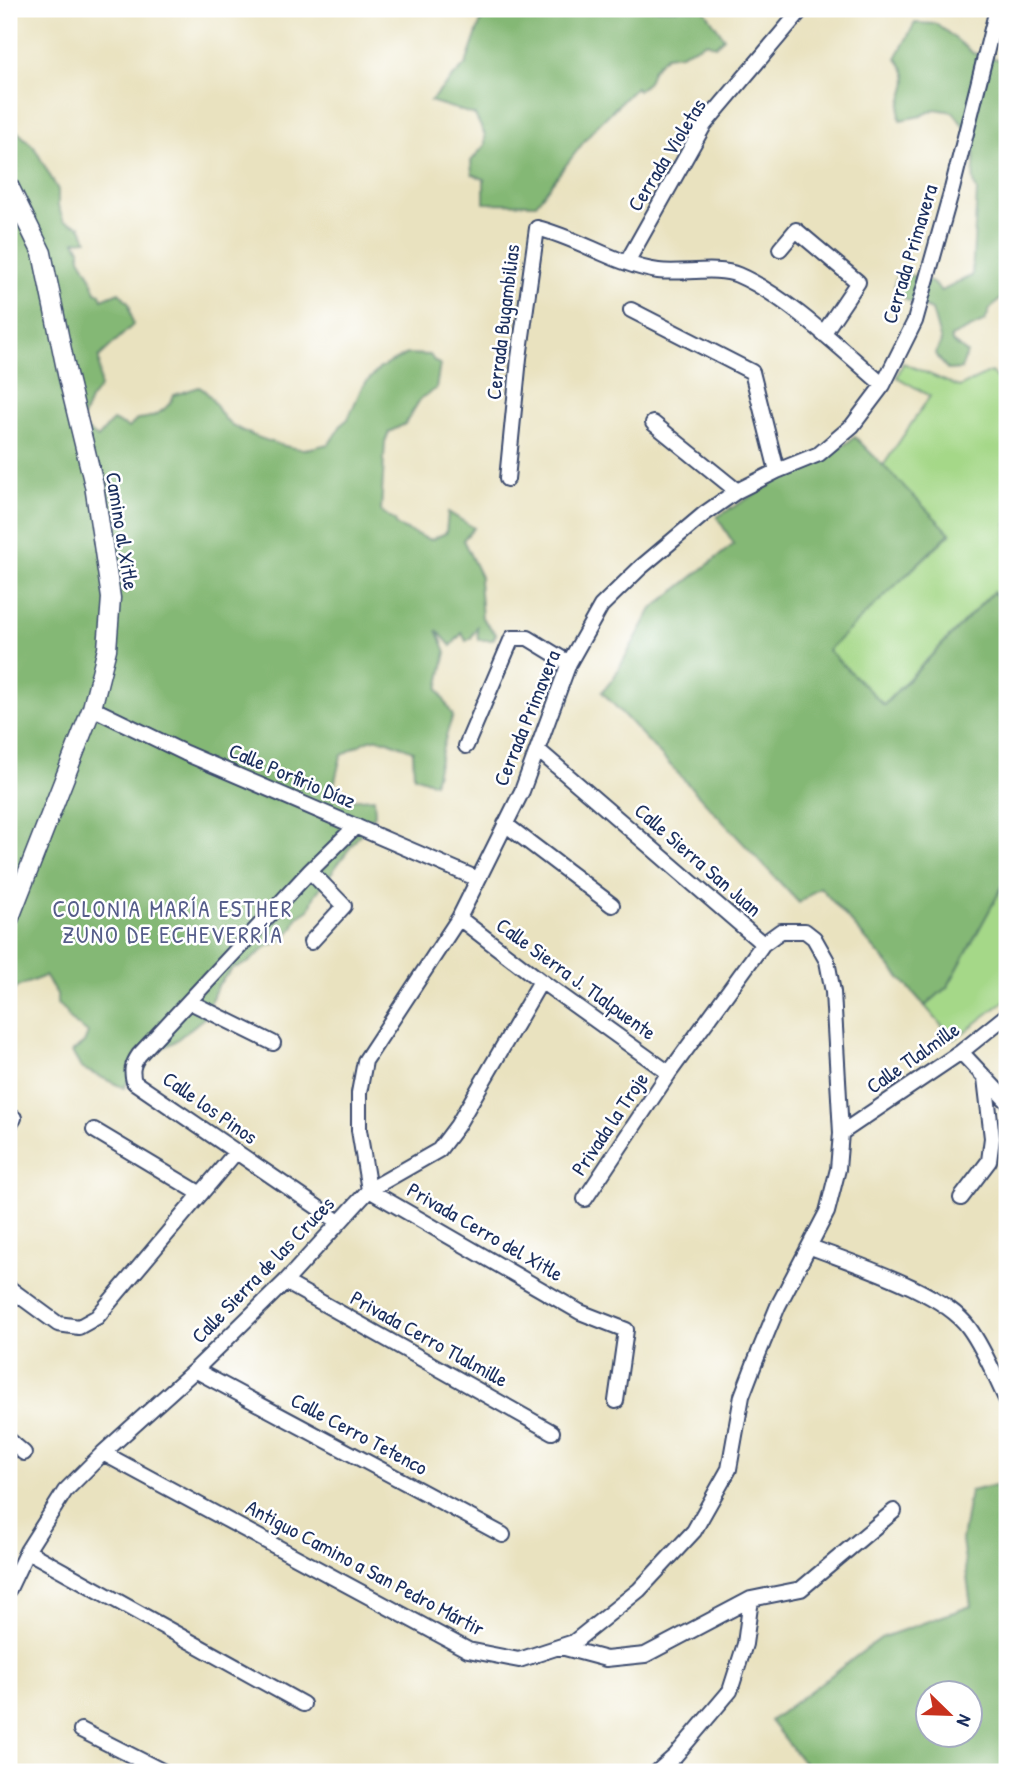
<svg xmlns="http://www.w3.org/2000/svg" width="1016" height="1781" font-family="'Patrick Hand',sans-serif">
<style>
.green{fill:#a5d888;stroke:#608473;stroke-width:2}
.forest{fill:#84b874;stroke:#507469;stroke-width:2;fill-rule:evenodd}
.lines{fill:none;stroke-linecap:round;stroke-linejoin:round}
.minor-casing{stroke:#3a4a6d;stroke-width:18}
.tertiary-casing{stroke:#3a4a6d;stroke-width:21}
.minor{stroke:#fff;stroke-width:14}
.tertiary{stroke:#fff;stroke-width:18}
.labels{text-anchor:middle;stroke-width:5;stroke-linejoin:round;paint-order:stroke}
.street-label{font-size:21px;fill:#1b2f5e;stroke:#fff}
.neighbourhood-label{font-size:23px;letter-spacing:2px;fill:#555d8a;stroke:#fff}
</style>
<rect width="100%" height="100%" fill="#fff"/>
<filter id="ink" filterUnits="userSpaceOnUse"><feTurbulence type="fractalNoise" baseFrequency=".0143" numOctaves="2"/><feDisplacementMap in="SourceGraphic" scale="14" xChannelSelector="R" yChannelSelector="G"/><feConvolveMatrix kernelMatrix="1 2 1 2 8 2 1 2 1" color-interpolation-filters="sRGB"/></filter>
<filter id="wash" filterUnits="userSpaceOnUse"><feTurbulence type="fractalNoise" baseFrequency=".00686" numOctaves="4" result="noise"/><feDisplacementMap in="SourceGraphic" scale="28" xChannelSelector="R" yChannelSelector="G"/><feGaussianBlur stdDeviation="1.57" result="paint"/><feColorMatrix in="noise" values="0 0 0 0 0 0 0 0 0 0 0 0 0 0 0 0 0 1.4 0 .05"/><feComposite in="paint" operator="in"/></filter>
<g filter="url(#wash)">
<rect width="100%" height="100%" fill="#e9e2bf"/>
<path class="green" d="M 903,363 L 959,387 L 991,372 L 1007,388 L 1007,605 L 992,593 L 883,705 L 827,650 L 950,534 L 883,466 L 930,396 L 897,377 Z
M 1007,878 L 1007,999 L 954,1040 L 925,1006 L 948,986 Z"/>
<path class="forest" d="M 485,9 L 704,9 L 724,38 L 715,46 L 707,42 L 681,54 L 666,56 L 653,69 L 648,82 L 638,91 L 636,87 L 593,130 L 536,204 L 484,203 L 484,179 L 472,174 L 471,161 L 485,145 L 485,135 L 475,115 L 430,101 L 466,64 Z
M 915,23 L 937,24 L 973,53 L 997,59 L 1007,59 L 1007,293 L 990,309 L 985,321 L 951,337 L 952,342 L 967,353 L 961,369 L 948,370 L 935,354 L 941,342 L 932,310 L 906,300 L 894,286 L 897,276 C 915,274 929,277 941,291 C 952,287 960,280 972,276 L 977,191 C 970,178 976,166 974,152 C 972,138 962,123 953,112 L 935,109 L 921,116 L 900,120 C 896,93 920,85 896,58 Z
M 9,124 L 34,147 L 58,190 L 58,206 L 64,221 L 80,226 L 87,240 L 75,241 L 80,249 L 80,258 L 90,275 L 96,292 L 100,294 L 102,299 L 119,292 L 129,303 L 133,325 L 99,357 L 100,387 L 90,400 L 80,425 L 98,438 L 113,420 L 129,428 L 137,419 C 152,419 169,410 174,395 L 199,387 C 212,393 216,409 226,420 C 237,432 285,448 302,449 C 311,449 321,445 329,444 L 342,424 L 348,419 L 362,387 L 380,368 L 407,354 L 430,355 L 435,362 L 440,364 L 436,389 L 421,398 L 405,424 L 389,432 L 385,442 L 381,511 L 395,521 L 397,526 L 430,540 L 446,533 L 448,512 L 474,528 L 463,540 L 481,577 L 479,580 L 482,618 L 496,634 L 493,640 L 478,640 L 477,627 L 471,638 L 466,641 L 462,633 L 451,646 L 437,630 L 446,652 L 438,689 L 453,716 C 444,737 440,761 434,783 L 414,776 L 413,751 C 372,735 379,733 341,756 L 333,789 L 344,800 L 374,798 L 375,814 L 315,895 L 309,910 L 297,918 L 293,928 L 286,936 L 279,942 L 266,947 L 248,963 L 232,969 L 217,986 L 204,1018 L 174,1042 L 141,1059 L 124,1088 L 81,1068 L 72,1052 L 84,1043 L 88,1033 L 69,1019 L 66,1011 L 57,1004 L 57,994 L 45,976 L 17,987 L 9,995 Z
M 855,437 L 950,533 L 828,650 L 884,705 L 993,592 L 1007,605 L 1007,878 L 948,986 L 925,1006 L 820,887 L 799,903 L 602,692 L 613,679 L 652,609 L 734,544 L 717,517 L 788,474 L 827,457 Z
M 1007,1483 L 1007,1772 L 811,1772 L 770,1721 L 881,1638 L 971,1606 L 962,1540 L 970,1491 ZM 928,1694 L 970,1694 L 970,1736 L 928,1736 Z"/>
</g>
<g filter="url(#ink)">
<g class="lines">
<g class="minor-casing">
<path id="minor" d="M 780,249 L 796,230 L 858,282 L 823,334
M 627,262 L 704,125 L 802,9
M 631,310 L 752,372 L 777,471
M 653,423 L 737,491
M 507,479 L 519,358 L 537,228 C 579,238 616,265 658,271 C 682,274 718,266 738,275 C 787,296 842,350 883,385
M 92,708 L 185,753 L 478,879
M 466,746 L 512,638 L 528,638 L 569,663
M 505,824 L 612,905
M 310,871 L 344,906 L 311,942
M 459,918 L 541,981 L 669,1073
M 190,1002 L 273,1043
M 961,1052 L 1007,1101
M 9,1126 L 14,1118
M 94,1130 L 201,1194
M 841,1133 L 961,1052 L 1007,1015
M 961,1198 L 989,1161 L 992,1138 L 985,1078
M 585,1199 L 669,1073 L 763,944
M 339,1222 L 134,1082 C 131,1071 132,1065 139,1055 L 310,871 L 356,826
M 811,1247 C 854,1264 943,1291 969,1328 C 985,1350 995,1377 1007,1401
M 285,1282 L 552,1432
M 9,1288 L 58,1324 L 79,1327 L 97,1317 L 236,1152
M 195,1370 L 503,1535
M 616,1401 L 626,1330 L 580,1312 L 369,1190 L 359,1130 L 359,1093 L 365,1061 L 459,918 L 522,791 L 569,663 L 601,606 L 640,568 L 704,514 L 737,491 L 777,471 L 819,454 L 852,426 L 883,385 L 915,321 L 952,189 L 997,9
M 9,1440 L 24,1453
M 103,1453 L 468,1650 L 519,1660 L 574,1642 L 639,1590 L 694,1531 L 729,1469 L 742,1396 L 755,1362 L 778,1306 L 827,1212 L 838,1169 L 841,1133 L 833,992 L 827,961 L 814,938 L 805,931 L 781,931 L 763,944 L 538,750
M 27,1551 L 303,1704
M 9,1589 L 27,1551 L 65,1491 L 103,1453 L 195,1370 L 285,1282 L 369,1190 L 439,1150 L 457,1126 L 541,981
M 561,1647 L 606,1659 L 645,1655 L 751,1599 L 801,1589 L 894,1511
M 81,1730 L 164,1772
M 657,1772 L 675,1756 L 730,1691 L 745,1644 L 751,1599"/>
</g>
<g class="tertiary-casing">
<path id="tertiary" d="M 9,186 L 42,253 L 67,374 L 94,485 L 111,598 L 107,649 L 92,708 L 9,920"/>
</g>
<use href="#minor" class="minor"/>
<use href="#tertiary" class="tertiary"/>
</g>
</g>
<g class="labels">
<g class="street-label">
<text transform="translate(667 155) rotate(-58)" y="7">Cerrada Violetas</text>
<text transform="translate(910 254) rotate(-73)" y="7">Cerrada Primavera</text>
<text transform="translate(503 322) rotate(-83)" y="7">Cerrada Bugambilias</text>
<text transform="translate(122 531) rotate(81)" y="7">Camino al Xitle</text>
<text transform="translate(527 718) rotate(-68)" y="7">Cerrada Primavera</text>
<text transform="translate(292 776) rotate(23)" y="7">Calle Porfirio Díaz</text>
<text transform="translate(698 860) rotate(41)" y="7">Calle Sierra San Juan</text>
<text transform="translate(576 979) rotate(36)" y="7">Calle Sierra J. Tlalpuente</text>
<text transform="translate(913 1058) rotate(-35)" y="7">Calle Tlalmille</text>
<text transform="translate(210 1108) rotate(35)" y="7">Calle los Pinos</text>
<text transform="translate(610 1124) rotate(-56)" y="7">Privada la Troje</text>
<text transform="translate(485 1232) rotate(30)" y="7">Privada Cerro del Xitle</text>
<text transform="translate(263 1270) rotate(-46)" y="7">Calle Sierra de las Cruces</text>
<text transform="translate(429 1339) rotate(29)" y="7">Privada Cerro Tlalmille</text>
<text transform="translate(359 1434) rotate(28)" y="7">Calle Cerro Tetenco</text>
<text transform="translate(365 1568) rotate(28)" y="7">Antiguo Camino a San Pedro Mártir</text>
</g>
<g class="neighbourhood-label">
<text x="173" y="917">COLONIA MARÍA ESTHER<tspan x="173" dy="26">ZUNO DE ECHEVERRÍA</tspan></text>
</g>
</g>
<rect width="1016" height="1781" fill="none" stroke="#fff" stroke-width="35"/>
<g transform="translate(949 1714) rotate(113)"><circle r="33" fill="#ffffff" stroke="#a4acbf" stroke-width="2"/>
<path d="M0-5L12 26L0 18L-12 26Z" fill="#c8321e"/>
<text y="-10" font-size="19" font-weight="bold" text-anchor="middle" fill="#1b2f5e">N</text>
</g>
</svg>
